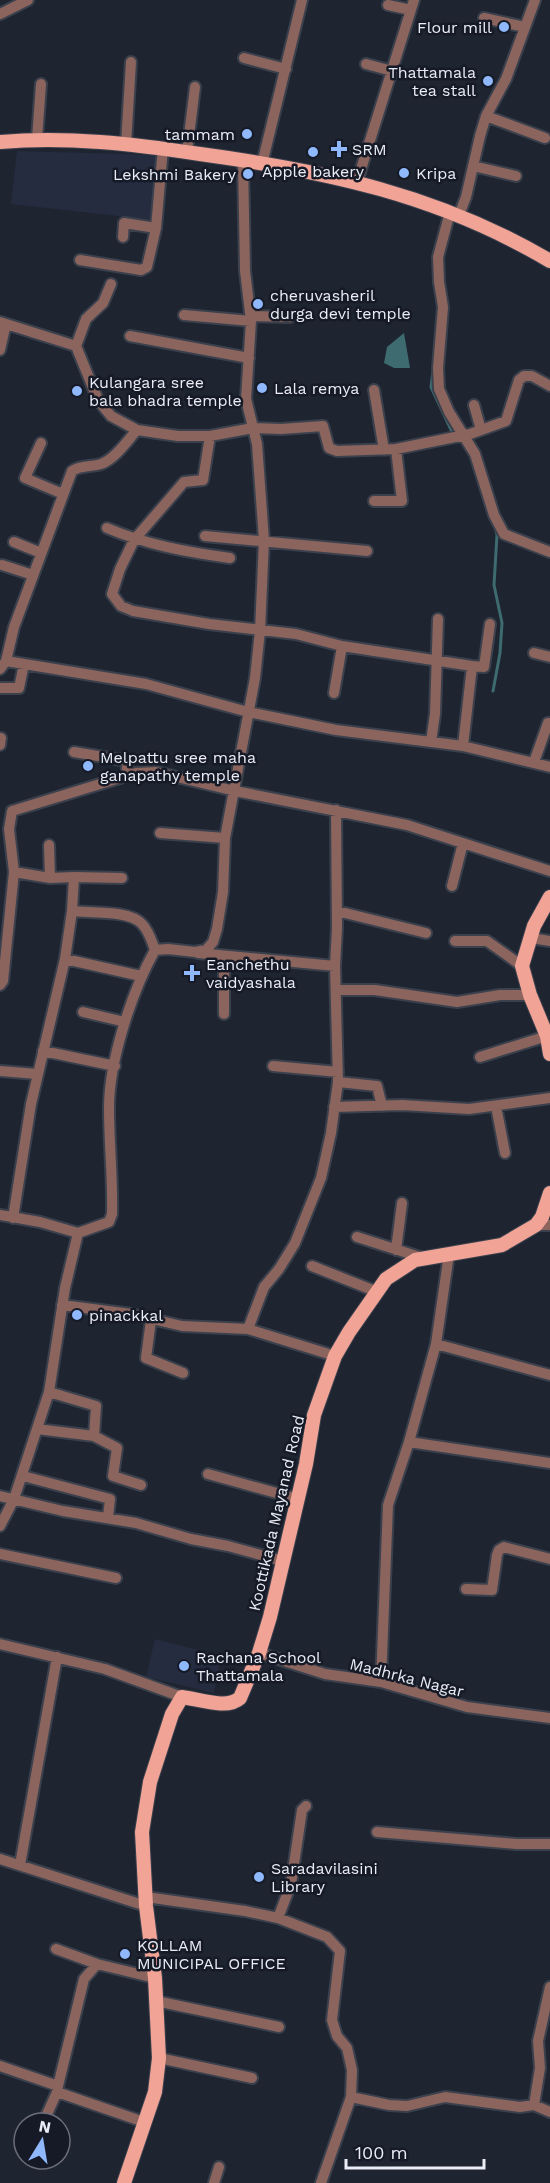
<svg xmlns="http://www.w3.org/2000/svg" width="550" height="2183" font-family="'Work Sans',sans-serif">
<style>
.built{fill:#262c3f}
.water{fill:#3d6b70}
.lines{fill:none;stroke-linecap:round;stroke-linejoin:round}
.stream{stroke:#3d6b70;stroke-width:3}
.minor-casing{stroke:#3b404d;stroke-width:14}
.major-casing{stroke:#3b404d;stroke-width:16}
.minor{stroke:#8a645d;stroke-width:10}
.major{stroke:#f1a396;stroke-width:14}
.poi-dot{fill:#8fb8fd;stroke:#161a27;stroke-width:2}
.labels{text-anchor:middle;stroke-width:5;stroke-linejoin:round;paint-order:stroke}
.poi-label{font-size:16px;fill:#eaedf6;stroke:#161a27;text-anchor:start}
.street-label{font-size:16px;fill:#eaedf6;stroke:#161a27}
</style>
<rect width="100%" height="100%" fill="#1f2431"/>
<path class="built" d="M 17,151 L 160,155 L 154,220 L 11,204 Z
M 155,1639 L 221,1656 L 214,1693 L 146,1677 Z"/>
<path class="water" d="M 404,333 L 410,368 L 394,368 L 384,363 L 387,347 Z"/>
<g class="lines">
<path class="stream" d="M 433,371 L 431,387 L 453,434
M 493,691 L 500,653 L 502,623 L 494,585 L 497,535 L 495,527"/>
<g class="minor-casing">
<path id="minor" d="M 388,5 L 411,10
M 0,14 L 28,0
M 484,18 L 525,27
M 244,58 L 286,69
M 366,64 L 392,71
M 486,116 L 545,138
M 37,139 L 41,84
M 126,144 L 131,62
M 187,152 L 195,87
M 262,164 L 302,0
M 473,166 L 516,176
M 357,182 L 414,0
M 450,212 L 438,257 L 439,282 L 443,307 L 438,368 L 439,389 L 449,412 L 475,454 L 494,515 L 504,534 L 550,552
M 459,215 L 466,197 L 480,136 L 486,116 L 506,79 L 535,0
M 123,237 L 124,223 L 156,228
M 80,260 L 141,270 L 147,267 L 156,228 L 163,148
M 184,315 L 251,321
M 250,316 L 290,317
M 0,322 L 76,346 L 98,400 L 111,416 L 137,430 L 178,436 L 210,436 L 253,428 L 281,429 L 323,426 L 329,448 L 337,451 L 396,449 L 470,434 L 506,421 L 519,380 L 524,376 L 532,376 L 550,386
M 130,336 L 249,358
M 76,346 L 86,319 L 103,303 L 111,284
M 0,350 L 6,324
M 374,390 L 384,450
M 474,405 L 481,430
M 210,436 L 203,480 L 184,482 L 134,540 L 120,569 L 112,594 L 121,606 L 133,611 L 209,624 L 296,634 L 342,646 L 472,666
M 41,443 L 25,478 L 63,494
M 374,501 L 402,501 L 396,449
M 107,528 C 147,545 187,552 230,558
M 205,536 L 367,551
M 14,542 L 41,553
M 2,565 L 33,575
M 534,653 L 550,657
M 6,661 L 146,684 L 248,712 L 336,730 L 463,746 L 550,767
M 0,669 L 6,661 L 14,627 L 72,471 C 80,465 91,467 101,464 C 115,459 127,441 137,430
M 0,688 L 19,688 L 24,664
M 334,693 L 342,646
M 431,742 L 435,714 L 438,619
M 0,745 L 1,738
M 463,746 L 472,666 L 484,667 L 490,624
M 74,752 L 127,761 L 127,776
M 534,762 L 548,723 L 550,723
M 160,833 L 225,838
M 49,845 L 50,878
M 14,872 L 50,878 L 74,877
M 452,886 L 463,843
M 72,911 C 90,913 130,910 142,924 C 149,931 152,942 155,950
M 337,911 L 426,933
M 531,938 L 550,941
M 455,941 L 487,941 L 522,966
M 198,953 L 335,966
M 65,959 L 141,976
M 0,985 L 3,981 L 14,872 L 9,829 L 12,811 L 136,773 L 156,772 L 235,791 L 407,825 L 550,871
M 337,990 L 375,990 L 457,1002 L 500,995 L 530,995
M 83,1012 L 125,1022
M 224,1014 L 224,956
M 43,1051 L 115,1066
M 480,1057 L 547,1036
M 273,1066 L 338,1072
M 0,1071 L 37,1074
M 338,1082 L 377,1086 L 382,1106
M 496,1106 L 505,1153
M 334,1107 L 402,1105 L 469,1109 L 550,1098
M 0,1215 L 40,1222 L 78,1233
M 13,1218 L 31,1104 L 65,959 L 72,911 L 74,877 L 122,878
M 536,1225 L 550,1225
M 357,1237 L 423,1258
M 396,1250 L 402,1203
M 312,1266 L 375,1291
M 62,1305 L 131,1314 L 182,1326 L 248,1329 L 335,1356
M 151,1320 L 146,1358 L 183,1373
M 248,1329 L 264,1287 L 279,1269 L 295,1243 L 321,1178 L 331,1133 L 338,1082 L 335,966 L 337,928 L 336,810
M 436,1344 L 550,1375
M 49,1392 L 96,1406 L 94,1436 L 117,1448 L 113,1476 L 141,1485
M 37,1429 L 94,1436
M 409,1442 L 550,1463
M 208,1474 L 298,1499
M 23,1476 L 110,1499 L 108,1517
M 0,1496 L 63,1511 L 136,1523 L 191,1539 L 228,1546 L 283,1561
M 0,1526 L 14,1499 L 49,1392 L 65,1288 L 78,1233 L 109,1222 L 112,1214 C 113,1179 109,1144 109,1108 C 109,1061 132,991 155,950 L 168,949 L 195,952 L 206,950 L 213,942 L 217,929 L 223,892 L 225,838 L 255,678 L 260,631 L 264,540 L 257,444 L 246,399 L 251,321 L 245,271 L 243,160
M 0,1554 L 116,1578
M 466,1589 L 492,1590 L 497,1555 L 499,1550 L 504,1547 L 550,1559
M 0,1644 L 105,1669 L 182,1697
M 259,1653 L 325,1674 L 381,1682 L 467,1707 L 550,1718
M 381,1682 L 388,1505 L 409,1442 L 436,1344 L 449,1254
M 377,1832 L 517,1844 L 550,1844
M 0,1859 L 146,1906
M 20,1865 L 57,1657
M 146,1897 L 245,1911 L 278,1918 L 327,1937 L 340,1951 L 332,2020 L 337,2036 L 347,2048 L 352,2070 L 351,2097 L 389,2105 L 407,2106 L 445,2097 L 520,2107 L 534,2105 L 550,2112
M 278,1918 L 291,1884 L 302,1810 L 306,1806
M 56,1949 L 97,1964
M 156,2001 L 279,2027
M 159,2058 L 252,2078
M 0,2066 L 58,2086 L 57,2092 L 144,2122
M 58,2086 L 84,1979 L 97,1964 L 155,1978
M 534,2105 L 540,2068 L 538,2041 L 550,1987
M 43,2123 L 57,2092
M 214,2183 L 219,2167
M 321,2183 L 351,2097"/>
</g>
<g class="major-casing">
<path id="major" d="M 0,142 C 67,136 133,144 200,154 C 325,171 439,195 550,261
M 550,897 L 534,926 L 522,966 L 530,995 L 547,1036 L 550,1054
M 124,2183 L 155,2092 L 159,2058 L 155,1978 L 146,1906 L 142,1832 L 150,1782 L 172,1714 L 182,1697 C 199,1699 227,1710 240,1698 L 259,1653 L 270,1617 L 306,1464 L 314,1415 L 335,1356 L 349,1332 L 386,1279 L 415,1260 L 502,1245 L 536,1225 L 542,1217 L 550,1193"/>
</g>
<use href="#minor" class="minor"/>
<use href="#major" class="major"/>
</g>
<g class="poi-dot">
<circle cx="504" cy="27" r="6"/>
<circle cx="488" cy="81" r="6"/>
<circle cx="247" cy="134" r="6"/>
<path d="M336 140h6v6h6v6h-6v6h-6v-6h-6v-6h6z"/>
<circle cx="313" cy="152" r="6"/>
<circle cx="404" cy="173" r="6"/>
<circle cx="248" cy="174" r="6"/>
<circle cx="258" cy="304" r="6"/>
<circle cx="262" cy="388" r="6"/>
<circle cx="77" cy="391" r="6"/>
<circle cx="88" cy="766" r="6"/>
<path d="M189 964h6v6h6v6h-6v6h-6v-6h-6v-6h6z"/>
<circle cx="77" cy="1315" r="6"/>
<circle cx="184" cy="1666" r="6"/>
<circle cx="259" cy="1877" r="6"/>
<circle cx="125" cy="1954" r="6"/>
</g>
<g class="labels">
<g class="poi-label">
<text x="492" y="33" text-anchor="end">Flour mill</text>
<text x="476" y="78" text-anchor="end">Thattamala<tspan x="476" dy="18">tea stall</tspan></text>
<text x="235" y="140" text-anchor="end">tammam</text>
<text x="352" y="155">SRM</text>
<text x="313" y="177" text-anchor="middle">Apple bakery</text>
<text x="416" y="179">Kripa</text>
<text x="236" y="180" text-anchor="end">Lekshmi Bakery</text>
<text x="270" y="301">cheruvasheril<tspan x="270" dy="18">durga devi temple</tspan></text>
<text x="89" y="388">Kulangara sree<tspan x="89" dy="18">bala bhadra temple</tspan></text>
<text x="274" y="394">Lala remya</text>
<text x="100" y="763">Melpattu sree maha<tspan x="100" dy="18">ganapathy temple</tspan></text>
<text x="206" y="970">Eanchethu<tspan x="206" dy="18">vaidyashala</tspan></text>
<text x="89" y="1321">pinackkal</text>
<text x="196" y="1663">Rachana School<tspan x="196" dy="18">Thattamala</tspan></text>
<text x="271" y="1874">Saradavilasini<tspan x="271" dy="18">Library</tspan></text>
<text x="137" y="1951">KOLLAM<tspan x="137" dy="18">MUNICIPAL OFFICE</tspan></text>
</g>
<g class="street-label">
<text transform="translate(276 1513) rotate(-77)" y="6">Koottikada Mayanad Road</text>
<text transform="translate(407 1677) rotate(14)" y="6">Madhrka Nagar</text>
</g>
</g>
<g transform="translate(42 2141) rotate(11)"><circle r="28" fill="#161a27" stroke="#6b6e7a" stroke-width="1.5"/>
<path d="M0-4.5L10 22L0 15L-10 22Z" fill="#8fb8fd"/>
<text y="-9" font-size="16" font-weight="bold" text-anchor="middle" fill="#eaedf6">N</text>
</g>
<path d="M346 2159v9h138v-9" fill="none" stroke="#eaedf6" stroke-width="3"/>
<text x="355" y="2159" font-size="18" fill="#eaedf6" stroke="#161a27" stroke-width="4.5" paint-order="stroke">100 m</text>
</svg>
